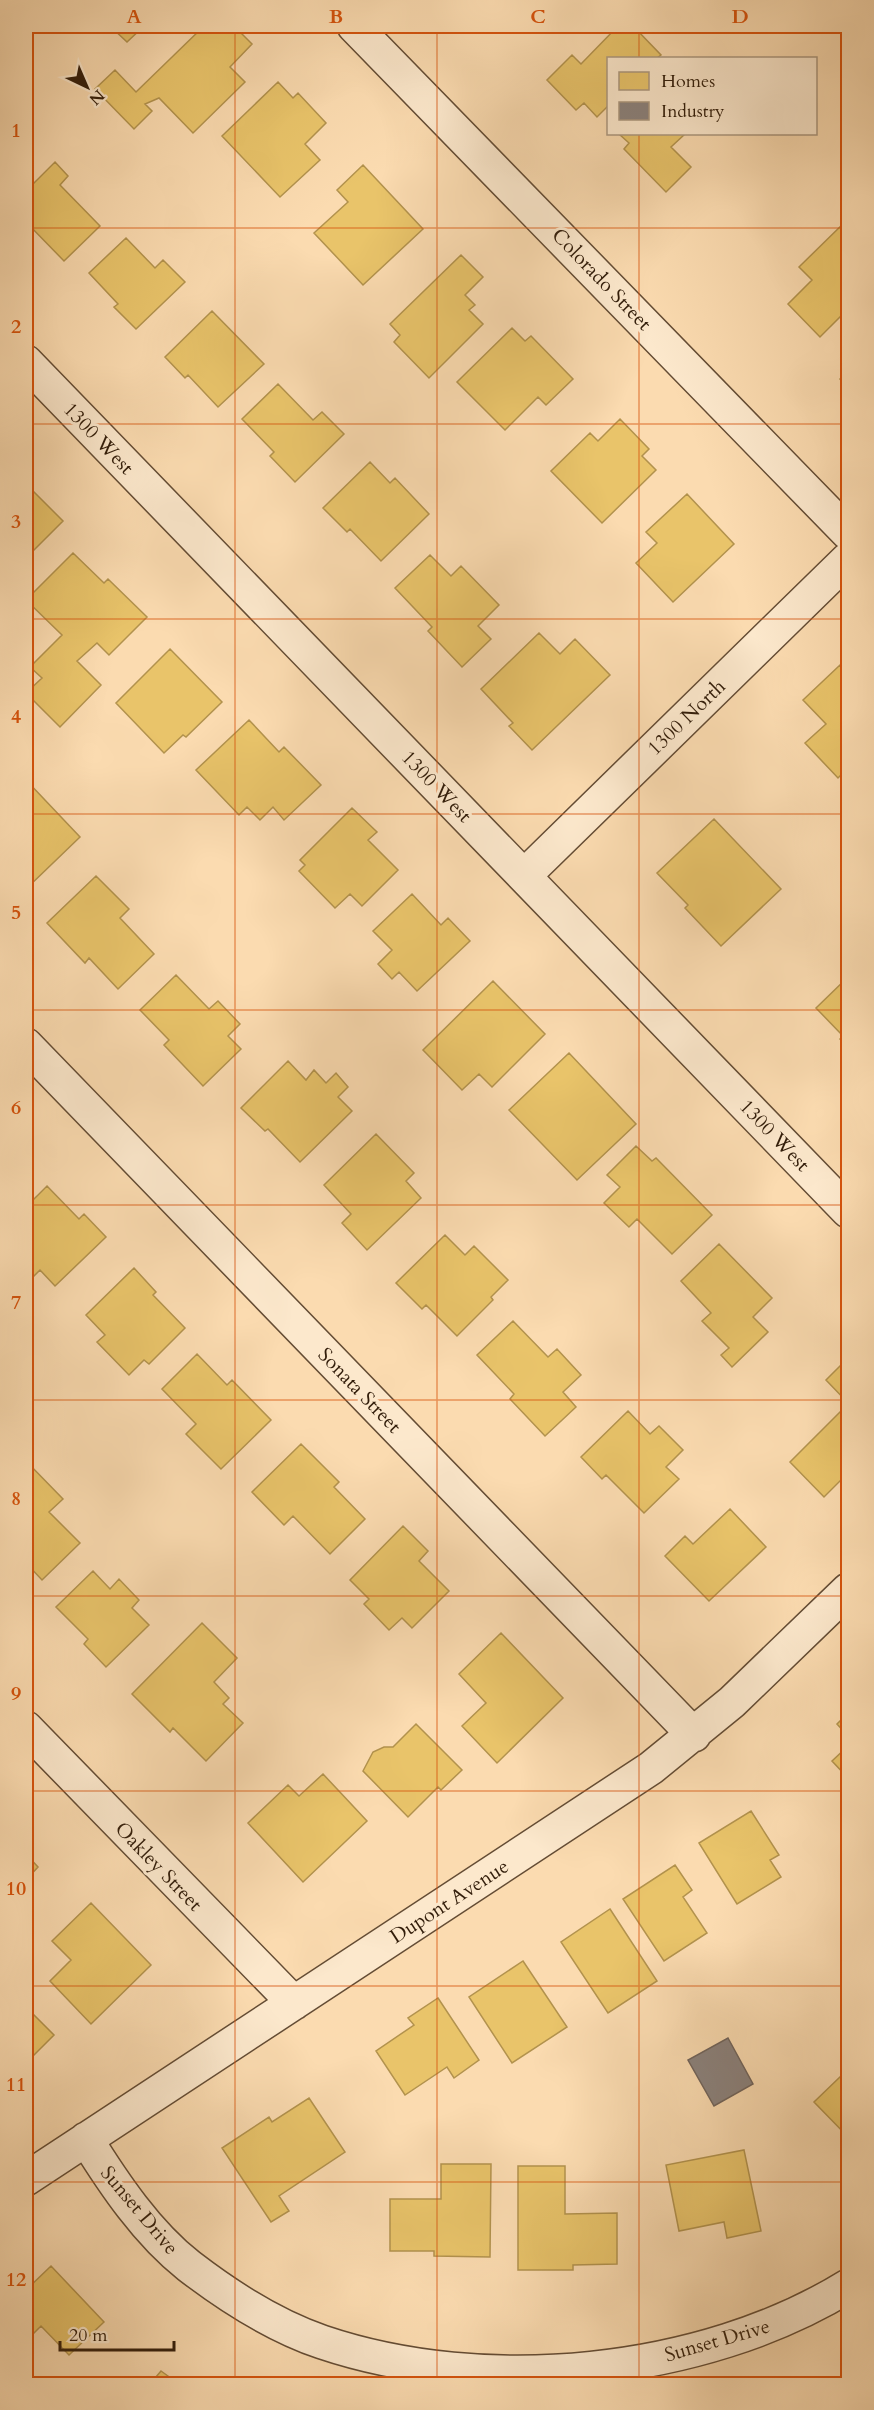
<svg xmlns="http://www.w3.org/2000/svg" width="874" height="2410" font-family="Cardo,serif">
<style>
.homes{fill:#e9c46a;stroke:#b2924d;stroke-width:1.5}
.industry{fill:#8a817c;stroke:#70635a;stroke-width:1.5}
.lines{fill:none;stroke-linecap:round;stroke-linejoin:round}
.street-casing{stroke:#644c34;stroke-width:36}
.street{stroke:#fce8cc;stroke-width:33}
.grid{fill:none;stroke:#d6530c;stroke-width:1.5;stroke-opacity:0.55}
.labels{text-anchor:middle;stroke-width:6;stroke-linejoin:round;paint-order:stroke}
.street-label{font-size:20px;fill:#321d0a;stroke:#fce8cc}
.neatline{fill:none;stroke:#d6530c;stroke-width:2}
.grid-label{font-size:20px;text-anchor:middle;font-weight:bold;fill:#d6530c}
</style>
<rect width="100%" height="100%" fill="#fbdbb0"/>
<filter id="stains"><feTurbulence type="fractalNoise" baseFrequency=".00333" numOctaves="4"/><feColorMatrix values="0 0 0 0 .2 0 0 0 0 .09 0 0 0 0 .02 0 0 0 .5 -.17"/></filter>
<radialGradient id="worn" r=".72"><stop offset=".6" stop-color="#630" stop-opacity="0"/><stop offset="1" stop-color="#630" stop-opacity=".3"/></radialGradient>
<path class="homes" d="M 110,26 L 144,26 L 127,42 Z
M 204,26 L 234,26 L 252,44 L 230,67 L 245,82 L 193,133 L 159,98 L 145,104 L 152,111 L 134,129 L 95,89 L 115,70 L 136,92 Z
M 618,26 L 637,26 L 635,28 L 661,55 L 657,58 L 608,58 L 608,106 L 597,117 L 584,103 L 576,110 L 547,80 L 572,55 L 581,64 Z
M 278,82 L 293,98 L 298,93 L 326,123 L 305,144 L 320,160 L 280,197 L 222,136 Z
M 619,134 L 685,134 L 671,147 L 691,167 L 666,192 L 624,149 L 629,143 Z
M 55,162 L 68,176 L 60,185 L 100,226 L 64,261 L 26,222 L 26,191 Z
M 363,165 L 423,229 L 363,285 L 314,233 L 348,202 L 337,190 Z
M 848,219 L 848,316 L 845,312 L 820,337 L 788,304 L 812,280 L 799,267 Z
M 126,238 L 155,268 L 163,260 L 185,282 L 136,329 L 114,307 L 118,304 L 89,273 Z
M 461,255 L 483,277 L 465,295 L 475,305 L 469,310 L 483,324 L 429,378 L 394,342 L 400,335 L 390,324 Z
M 212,311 L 264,364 L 218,407 L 188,375 L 185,378 L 165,357 Z
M 512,328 L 525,341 L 531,336 L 573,379 L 546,405 L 538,397 L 505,430 L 457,382 Z
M 848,371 L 848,388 L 840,379 Z
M 278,384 L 313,420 L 322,412 L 344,434 L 295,482 L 270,456 L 274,452 L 242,419 Z
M 620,419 L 649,449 L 642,456 L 656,470 L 602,523 L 551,471 L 590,433 L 598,441 Z
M 370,462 L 390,483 L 395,478 L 429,514 L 381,561 L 350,529 L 347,532 L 323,508 Z
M 26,484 L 63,521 L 26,558 Z
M 687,494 L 734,544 L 673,602 L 636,563 L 657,543 L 646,532 Z
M 73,553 L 104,583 L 108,579 L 147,617 L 109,655 L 97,643 L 77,661 L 101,685 L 60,727 L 26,693 L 42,678 L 30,667 L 62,635 L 26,600 Z
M 430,555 L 451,576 L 461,566 L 499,605 L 478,626 L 491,639 L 462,667 L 428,631 L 432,627 L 395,588 Z
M 539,633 L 560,654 L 575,639 L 610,675 L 532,750 L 509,726 L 513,723 L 481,689 Z
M 170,649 L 222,702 L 186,737 L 183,735 L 164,753 L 116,703 Z
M 840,665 L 848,674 L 848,768 L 838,778 L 805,743 L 826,724 L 803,700 Z
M 249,720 L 279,752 L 284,747 L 321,785 L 284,820 L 273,807 L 260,820 L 247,807 L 239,815 L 196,770 Z
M 26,780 L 80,837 L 26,889 Z
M 352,808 L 377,832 L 368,840 L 398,870 L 362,906 L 350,894 L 335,908 L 299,871 L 305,865 L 300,860 Z
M 714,819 L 781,889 L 721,946 L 685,908 L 688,905 L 657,873 Z
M 96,876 L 129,909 L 120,918 L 154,954 L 118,989 L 89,958 L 85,963 L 47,923 Z
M 412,894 L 441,925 L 448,918 L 470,941 L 417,991 L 399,972 L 392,979 L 378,964 L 392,950 L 373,931 Z
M 176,975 L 209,1009 L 218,1001 L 240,1024 L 228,1036 L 241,1049 L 203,1086 L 164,1045 L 169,1040 L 140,1010 Z
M 848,977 L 848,1048 L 840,1039 L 843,1036 L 816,1008 Z
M 493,981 L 545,1034 L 492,1087 L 479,1074 L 462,1090 L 423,1050 Z
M 569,1053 L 636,1124 L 577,1180 L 509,1110 Z
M 288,1061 L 306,1080 L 314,1070 L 326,1083 L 336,1073 L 348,1087 L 338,1097 L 352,1111 L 300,1162 L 268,1129 L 265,1131 L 241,1108 Z
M 376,1134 L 414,1173 L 406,1181 L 421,1198 L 367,1250 L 342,1223 L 351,1214 L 324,1185 Z
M 636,1146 L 652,1161 L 656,1158 L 712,1215 L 672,1254 L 637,1219 L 629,1227 L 604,1203 L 620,1187 L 607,1175 Z
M 47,1186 L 79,1219 L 84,1214 L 106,1237 L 55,1286 L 40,1270 L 33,1277 L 28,1273 L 26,1276 L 26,1207 Z
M 445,1235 L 465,1255 L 474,1246 L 508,1280 L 491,1297 L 493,1300 L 457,1336 L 426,1305 L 422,1309 L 396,1283 Z
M 719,1244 L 772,1298 L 753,1317 L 768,1332 L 732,1367 L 721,1355 L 729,1348 L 702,1321 L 711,1313 L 681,1281 Z
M 134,1268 L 156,1292 L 153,1295 L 185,1328 L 149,1364 L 144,1360 L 129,1375 L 97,1342 L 105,1335 L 86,1315 Z
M 513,1321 L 548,1357 L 557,1349 L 581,1375 L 563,1392 L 576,1407 L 545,1436 L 510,1399 L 514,1394 L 477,1355 Z
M 197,1354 L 227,1385 L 232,1380 L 271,1420 L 221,1469 L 186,1434 L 196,1424 L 162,1389 Z
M 848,1358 L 848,1403 L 826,1380 Z
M 848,1404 L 848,1473 L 824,1497 L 790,1462 Z
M 628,1411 L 650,1434 L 659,1426 L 683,1450 L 666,1467 L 679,1479 L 644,1513 L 606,1475 L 602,1479 L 581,1457 Z
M 301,1444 L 339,1482 L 334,1487 L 365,1519 L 330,1554 L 293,1516 L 284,1525 L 252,1492 Z
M 26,1461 L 63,1499 L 49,1512 L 80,1543 L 42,1580 L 26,1563 Z
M 730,1509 L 766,1547 L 709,1601 L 665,1556 L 685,1536 L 693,1544 Z
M 403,1526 L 428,1551 L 419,1561 L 449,1591 L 412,1628 L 402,1618 L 389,1630 L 364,1604 L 369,1599 L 350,1580 Z
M 93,1571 L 110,1589 L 119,1579 L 139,1600 L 132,1608 L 149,1625 L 106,1667 L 84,1644 L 88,1639 L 56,1607 Z
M 202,1623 L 237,1658 L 214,1682 L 229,1698 L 223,1704 L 243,1723 L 206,1761 L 173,1728 L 170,1732 L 132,1694 Z
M 501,1633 L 563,1698 L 497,1763 L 462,1726 L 486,1703 L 459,1674 Z
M 848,1713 L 848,1736 L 837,1724 Z
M 416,1724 L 462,1770 L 441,1790 L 438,1787 L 408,1817 L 363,1771 L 373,1752 L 384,1747 L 393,1747 Z
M 848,1746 L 848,1778 L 832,1761 Z
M 323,1774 L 367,1821 L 303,1882 L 248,1823 L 288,1785 L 299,1796 Z
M 751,1811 L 779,1855 L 770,1860 L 781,1877 L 737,1904 L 699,1843 Z
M 26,1854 L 38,1867 L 26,1880 Z
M 675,1865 L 692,1890 L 683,1897 L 707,1933 L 664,1961 L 623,1899 Z
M 91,1903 L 151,1965 L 91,2024 L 50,1981 L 71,1960 L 52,1941 Z
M 610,1909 L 657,1981 L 608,2013 L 561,1942 Z
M 523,1961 L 567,2027 L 512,2063 L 469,1997 Z
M 438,1998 L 479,2060 L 454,2078 L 447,2067 L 405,2095 L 376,2051 L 414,2025 L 408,2018 Z
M 26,2007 L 54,2035 L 26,2063 Z
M 841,2076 L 848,2082 L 848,2137 L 814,2102 Z
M 309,2098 L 345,2152 L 279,2196 L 289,2211 L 271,2222 L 222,2148 L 269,2117 L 272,2122 Z
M 744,2150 L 761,2231 L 727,2238 L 724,2222 L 679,2231 L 666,2165 Z
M 441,2164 L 491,2164 L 490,2257 L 434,2256 L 434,2251 L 390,2251 L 390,2199 L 441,2199 Z
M 518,2166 L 565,2166 L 565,2214 L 617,2213 L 617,2264 L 573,2265 L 573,2270 L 518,2270 Z
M 51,2266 L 104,2322 L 69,2355 L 41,2326 L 26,2341 L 26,2290 Z
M 161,2371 L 179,2384 L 150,2384 Z"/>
<path class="industry" d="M 728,2038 L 753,2084 L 714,2106 L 688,2060 Z"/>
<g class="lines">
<g class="street-casing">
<path id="street" d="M 354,26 L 848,533
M 26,362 L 848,1211
M 524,876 L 848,559
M 26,1045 L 694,1735
M 26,1728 L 294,2003
M 86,2139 C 114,2184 147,2233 189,2266 C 228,2296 275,2326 322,2342 C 485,2397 702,2376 848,2286
M 26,2179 L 651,1768 L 732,1702 L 848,1590"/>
</g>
<use href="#street" class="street"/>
</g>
<path class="grid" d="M 235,26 L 235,2384M 437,26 L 437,2384M 639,26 L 639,58M 639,134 L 639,2384M 26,228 L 848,228M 26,424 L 848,424M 26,619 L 848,619M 26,814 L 848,814M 26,1010 L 848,1010M 26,1205 L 848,1205M 26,1400 L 848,1400M 26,1596 L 848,1596M 26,1791 L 848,1791M 26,1986 L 848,1986M 26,2182 L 848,2182"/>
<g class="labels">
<g class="street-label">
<text transform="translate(602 279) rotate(46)" y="7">Colorado Street</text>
<text transform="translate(99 438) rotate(46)" y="7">1300 West</text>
<text transform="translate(686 717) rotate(-44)" y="7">1300 North</text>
<text transform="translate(437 786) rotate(46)" y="7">1300 West</text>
<text transform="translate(775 1135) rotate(46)" y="7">1300 West</text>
<text transform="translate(360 1390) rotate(46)" y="7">Sonata Street</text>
<text transform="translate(159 1866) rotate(46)" y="7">Oakley Street</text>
<text transform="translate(449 1901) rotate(-33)" y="7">Dupont Avenue</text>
<text transform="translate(140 2210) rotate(50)" y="7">Sunset Drive</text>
<text transform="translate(717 2340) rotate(-16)" y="7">Sunset Drive</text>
</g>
</g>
<rect width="874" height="2410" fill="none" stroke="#fbdbb0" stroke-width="66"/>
<rect x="607" y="57" width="210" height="78" fill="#fce8cc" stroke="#ab977e" stroke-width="1.5"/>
<rect x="619" y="72" width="30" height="18" fill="#e9c46a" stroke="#ab977e" stroke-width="1.5"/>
<text x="661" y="87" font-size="18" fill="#321d0a">Homes</text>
<rect x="619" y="102" width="30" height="18" fill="#8a817c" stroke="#ab977e" stroke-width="1.5"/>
<text x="661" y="117" font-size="18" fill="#321d0a">Industry</text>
<g transform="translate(87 87) rotate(136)" stroke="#fce8cc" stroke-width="4.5" paint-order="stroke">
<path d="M0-4.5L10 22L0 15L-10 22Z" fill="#321d0a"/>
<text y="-9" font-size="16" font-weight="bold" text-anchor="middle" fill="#321d0a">N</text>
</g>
<path d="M60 2341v9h114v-9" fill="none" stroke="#321d0a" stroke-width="3"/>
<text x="69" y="2341" font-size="18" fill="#321d0a" stroke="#fce8cc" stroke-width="4.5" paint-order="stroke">20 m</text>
<rect x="33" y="33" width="808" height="2344" class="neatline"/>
<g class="grid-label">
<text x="134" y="23">A</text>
<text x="336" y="23">B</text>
<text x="538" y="23">C</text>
<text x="740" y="23">D</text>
<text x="16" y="137">1</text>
<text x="16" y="333">2</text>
<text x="16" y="528">3</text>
<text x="16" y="723">4</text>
<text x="16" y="919">5</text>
<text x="16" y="1114">6</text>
<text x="16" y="1309">7</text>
<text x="16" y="1505">8</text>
<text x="16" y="1700">9</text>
<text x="16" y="1895">10</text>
<text x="16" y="2091">11</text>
<text x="16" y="2286">12</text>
</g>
<rect width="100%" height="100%" filter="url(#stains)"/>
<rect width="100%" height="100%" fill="url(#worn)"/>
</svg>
